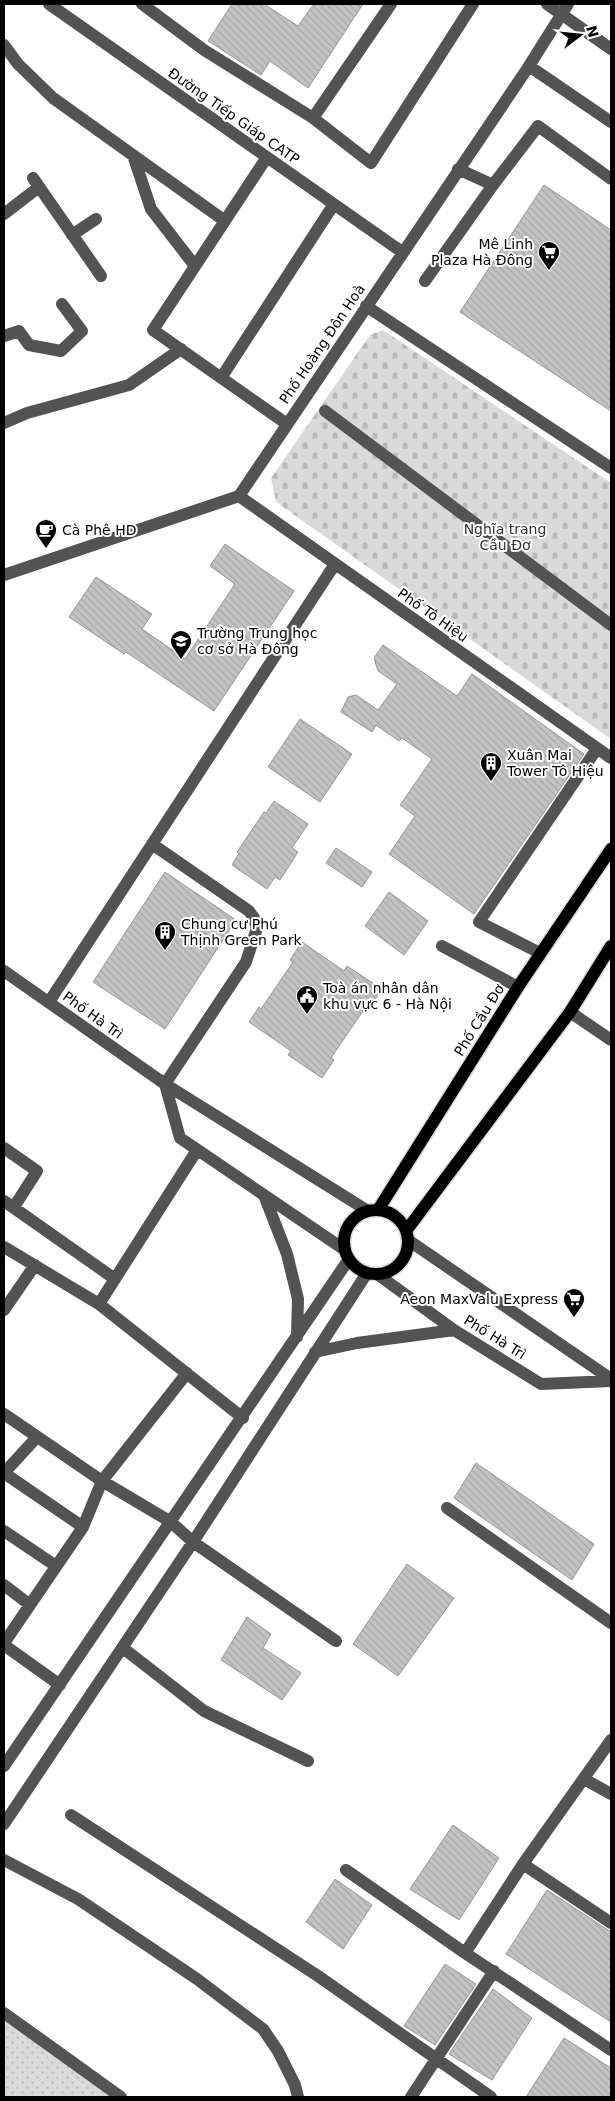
<svg xmlns="http://www.w3.org/2000/svg" width="615" height="2101" font-family="'DejaVu Sans',sans-serif">
<style>
.cemetery{fill:url(#cemetery-stones)}
.park{fill:url(#park-dots)}
.building{fill:url(#building-back-hatch);stroke:#979797}
.lines{fill:none;stroke-linecap:round;stroke-linejoin:round}
.major-casing{stroke:#dbdbdb;stroke-width:15}
.minor{stroke:#535353;stroke-width:12}
.major{stroke:#000;stroke-width:12}
.labels{text-anchor:middle;stroke-width:4;stroke-linejoin:round;paint-order:stroke}
.street-label{font-size:14px;fill:#000;stroke:#fff}
.poi-label{font-size:14px;fill:#000;stroke:#fff;text-anchor:start}
.park-label{font-size:14px;fill:#313131;stroke:#fff}
</style>
<defs>
<pattern id="cemetery-stones" width="16" height="16" patternUnits="userSpaceOnUse" patternTransform="scale(1.25)"><rect width="16" height="16" fill="#dadada"/><path d="M2 7V4a2 2 0 0 1 4 0v3zM10 15v-3a2 2 0 0 1 4 0v3z" fill="#b9b9b9"/></pattern>
<pattern id="park-dots" width="8" height="8" patternUnits="userSpaceOnUse" patternTransform="scale(1.25)"><rect width="8" height="8" fill="#dadada"/><path d="M2 2h.1M6 6h.1" fill="none" stroke="#b9b9b9" stroke-width="1.8" stroke-linecap="round"/></pattern>
<pattern id="building-back-hatch" width="6" height="6" patternUnits="userSpaceOnUse" patternTransform="scale(1.25)"><rect width="6" height="6" fill="#c3c3c3"/><path d="M-1 5l2 2M0 0l6 6M5-1l2 2" fill="none" stroke="#a6a6a6"/></pattern>
</defs>
<rect width="100%" height="100%" fill="#fff"/>
<path class="cemetery" d="M 383,330 L 611,483 L 611,739 L 276,502 L 271,478 L 370,335 Z"/>
<path class="park" d="M 4,2020 L 117,2097 L 4,2097 Z"/>
<path class="building" d="M 232,4 L 264,4 L 298,26 L 314,4 L 363,4 L 308,88 L 270,61 L 261,75 L 208,41 Z
M 544,185 L 611,230 L 611,411 L 460,312 Z
M 225,544 L 294,591 L 214,711 L 126,652 L 124,654 L 69,617 L 96,577 L 152,614 L 142,629 L 185,659 L 235,584 L 210,566 Z
M 383,645 L 457,696 L 472,674 L 584,754 L 474,914 L 389,854 L 415,816 L 400,805 L 432,759 L 402,738 L 399,741 L 376,725 L 372,732 L 341,712 L 348,697 L 356,695 L 378,710 L 397,684 L 378,671 L 374,658 Z
M 300,719 L 352,754 L 320,802 L 268,767 Z
M 274,801 L 308,824 L 292,848 L 298,852 L 280,880 L 275,877 L 267,889 L 232,865 L 239,853 L 237,852 L 264,812 L 266,813 Z
M 336,848 L 372,872 L 362,887 L 326,863 Z
M 165,872 L 236,920 L 165,1029 L 93,982 Z
M 389,892 L 428,921 L 404,955 L 365,926 Z
M 302,942 L 344,971 L 347,966 L 382,989 L 370,1007 L 367,1005 L 331,1058 L 334,1060 L 322,1078 L 288,1055 L 291,1051 L 249,1022 L 259,1007 L 261,1009 L 293,962 L 290,960 Z
M 476,1463 L 594,1544 L 572,1580 L 454,1498 Z
M 407,1564 L 454,1598 L 398,1676 L 353,1644 Z
M 247,1617 L 271,1634 L 263,1648 L 301,1673 L 282,1700 L 221,1660 Z
M 453,1825 L 499,1858 L 459,1920 L 410,1889 Z
M 335,1879 L 372,1905 L 343,1949 L 306,1922 Z
M 547,1890 L 611,1932 L 611,2022 L 506,1954 Z
M 445,1964 L 476,1984 L 435,2045 L 404,2026 Z
M 493,1989 L 532,2018 L 492,2080 L 449,2054 Z
M 564,2038 L 611,2068 L 611,2097 L 526,2097 Z"/>
<g class="lines">
<g class="major-casing">
<path id="major" d="M 378,1210 L 518,987 L 611,849
M344 1242a32 32 0 1 1 64 0a32 32 0 1 1-64 0Z
M 406,1231 L 570,1012 L 611,946"/>
</g>
<path class="minor" d="M 49,4 L 402,252
M 142,4 L 204,50 L 313,118 L 371,163 L 473,4
M 547,4 L 611,49
M 4,45 L 18,64 L 53,98 L 225,221
M 529,66 L 611,122
M 313,118 L 391,4
M 133,155 L 151,209 L 195,266
M 267,157 L 153,330 L 287,424
M 458,169 L 493,185 L 538,126 L 611,179
M 33,178 L 101,276
M 4,214 L 39,187
M 72,235 L 96,219
M 425,281 L 493,185
M 366,306 L 611,468
M 4,336 L 19,331 L 29,345 L 61,351 L 82,331 L 62,304
M 221,378 L 334,204
M 325,411 L 611,625
M 4,423 L 27,413 L 129,385 L 181,349
M 239,496 L 611,758
M 4,575 L 239,496 L 529,66 L 568,4
M 152,844 L 249,911 L 254,918 L 257,928 L 246,962 L 165,1084
M 442,946 L 518,987
M 540,953 L 479,922 L 596,750
M 4,971 L 165,1084 L 368,1211
M 49,1002 L 335,564
M 570,1012 L 611,1040
M 165,1084 L 180,1138 L 345,1250
M 4,1148 L 37,1171 L 14,1207
M 264,1195 L 287,1254 L 298,1299 L 297,1337
M 4,1201 L 115,1279
M 408,1240 L 611,1379
M 4,1247 L 99,1304 L 243,1418
M 377,1274 L 454,1330 L 541,1384 L 611,1381
M 99,1304 L 197,1150
M 4,1310 L 35,1265
M 315,1352 L 357,1343 L 454,1330
M 4,1414 L 102,1481 L 171,1522 L 193,1542 L 336,1641
M 4,1473 L 83,1527
M 4,1473 L 37,1437
M 447,1508 L 611,1623
M 4,1531 L 56,1566
M 4,1585 L 30,1605
M 4,1643 L 83,1527 L 102,1481 L 187,1373
M 4,1645 L 60,1685
M 123,1648 L 204,1711 L 308,1761
M 4,1766 L 349,1259
M 584,1779 L 611,1794
M 71,1815 L 318,1976 L 491,2097
M 4,1824 L 193,1542 L 367,1273
M 4,1860 L 78,1899 L 197,1979 L 263,2029 L 278,2051 L 295,2085 L 298,2097
M 523,1864 L 611,1923
M 346,1870 L 465,1953 L 611,2050
M 465,1953 L 523,1864 L 611,1740
M 4,2013 L 121,2097
M 411,2097 L 494,1971"/>
<use href="#major" class="major"/>
</g>
<defs>
<g id="supermarket-pin" transform="scale(1.125)"><path d="M0 17L-7.5 6A9.5 9.5 0 1 1 7.5 6Z" fill="#000" stroke="#fff"/><path d="M-6-5.5h2.5l.6 2H6L4.5 2H-2.5L-4.4-4H-6ZM-1.5 3.2a1.3 1.3 0 1 0 .1 0ZM3 3.2a1.3 1.3 0 1 0 .1 0Z" fill="#fff"/></g>
<g id="cafe-pin" transform="scale(1.125)"><path d="M0 17L-7.5 6A9.5 9.5 0 1 1 7.5 6Z" fill="#000" stroke="#fff"/><path d="M-5.5-4.5H6V0H3Q3 3.5 0 3.5H-2.5Q-5.5 3.5-5.5 0ZM3-3.2v2h1.7v-2ZM-6 4.5H4V6H-6Z" fill="#fff"/></g>
<g id="school-pin" transform="scale(1.125)"><path d="M0 17L-7.5 6A9.5 9.5 0 1 1 7.5 6Z" fill="#000" stroke="#fff"/><path d="M0-5L7-2L0 1L-7-2ZM-4 1L0 2.5L4 1V4Q0 6-4 4Z" fill="#fff"/></g>
<g id="building-pin" transform="scale(1.125)"><path d="M0 17L-7.5 6A9.5 9.5 0 1 1 7.5 6Z" fill="#000" stroke="#fff"/><path d="M-4-6H4V6H1V3H-1V6H-4ZM-2.5-4.3h1.7v1.8h-1.7ZM.8-4.3h1.7v1.8H.8ZM-2.5-1h1.7V.8h-1.7ZM.8-1h1.7V.8H.8Z" fill="#fff"/></g>
<g id="civic-pin" transform="scale(1.125)"><path d="M0 17L-7.5 6A9.5 9.5 0 1 1 7.5 6Z" fill="#000" stroke="#fff"/><path d="M-.6-6.5H3V-4.5H.6V-3L4-1V1h2V6H-6V1h2V-1L-.6-3ZM-1.2 2.5V6h2.4V2.5Z" fill="#fff"/></g>
</defs>
<g fill-rule="evenodd">
<use href="#supermarket-pin" x="549" y="252"/>
<use href="#cafe-pin" x="46" y="530"/>
<use href="#school-pin" x="181" y="641"/>
<use href="#building-pin" x="491" y="763"/>
<use href="#building-pin" x="165" y="932"/>
<use href="#civic-pin" x="307" y="996"/>
<use href="#supermarket-pin" x="574" y="1299"/>
</g>
<g class="labels">
<g class="street-label">
<text transform="translate(234 116) rotate(35)" y="5">Đường Tiếp Giáp CATP</text>
<text transform="translate(322 344) rotate(-56)" y="5">Phố Hoàng Đôn Hoà</text>
<text transform="translate(433 615) rotate(35)" y="5">Phố Tô Hiệu</text>
<text transform="translate(93 1015) rotate(36)" y="5">Phố Hà Trì</text>
<text transform="translate(479 1020) rotate(-58)" y="5">Phố Cầu Đơ</text>
<text transform="translate(495 1337) rotate(32)" y="5">Phố Hà Trì</text>
</g>
<g class="poi-label">
<text x="533" y="249" text-anchor="end">Mê Linh<tspan x="533" dy="16">Plaza Hà Đông</tspan></text>
<text x="62" y="535">Cà Phê HD</text>
<text x="197" y="638">Trường Trung học<tspan x="197" dy="16">cơ sở Hà Đông</tspan></text>
<text x="507" y="760">Xuân Mai<tspan x="507" dy="16">Tower Tô Hiệu</tspan></text>
<text x="181" y="929">Chung cư Phú<tspan x="181" dy="16">Thịnh Green Park</tspan></text>
<text x="323" y="993">Toà án nhân dân<tspan x="323" dy="16">khu vực 6 - Hà Nội</tspan></text>
<text x="558" y="1304" text-anchor="end">Aeon MaxValu Express</text>
</g>
<g class="park-label">
<text x="505" y="534">Nghĩa trang<tspan x="505" dy="16">Cầu Đơ</tspan></text>
</g>
</g>
<rect width="615" height="2101" fill="none" stroke="#000000" stroke-width="10"/>
<g transform="translate(580 35) rotate(74)" stroke="#ffffff" stroke-width="4" paint-order="stroke">
<path d="M0-4L9 19L0 12L-9 19Z" fill="#000000"/>
<text y="-8" font-size="14" font-weight="bold" text-anchor="middle" fill="#000000">N</text>
</g>
</svg>
